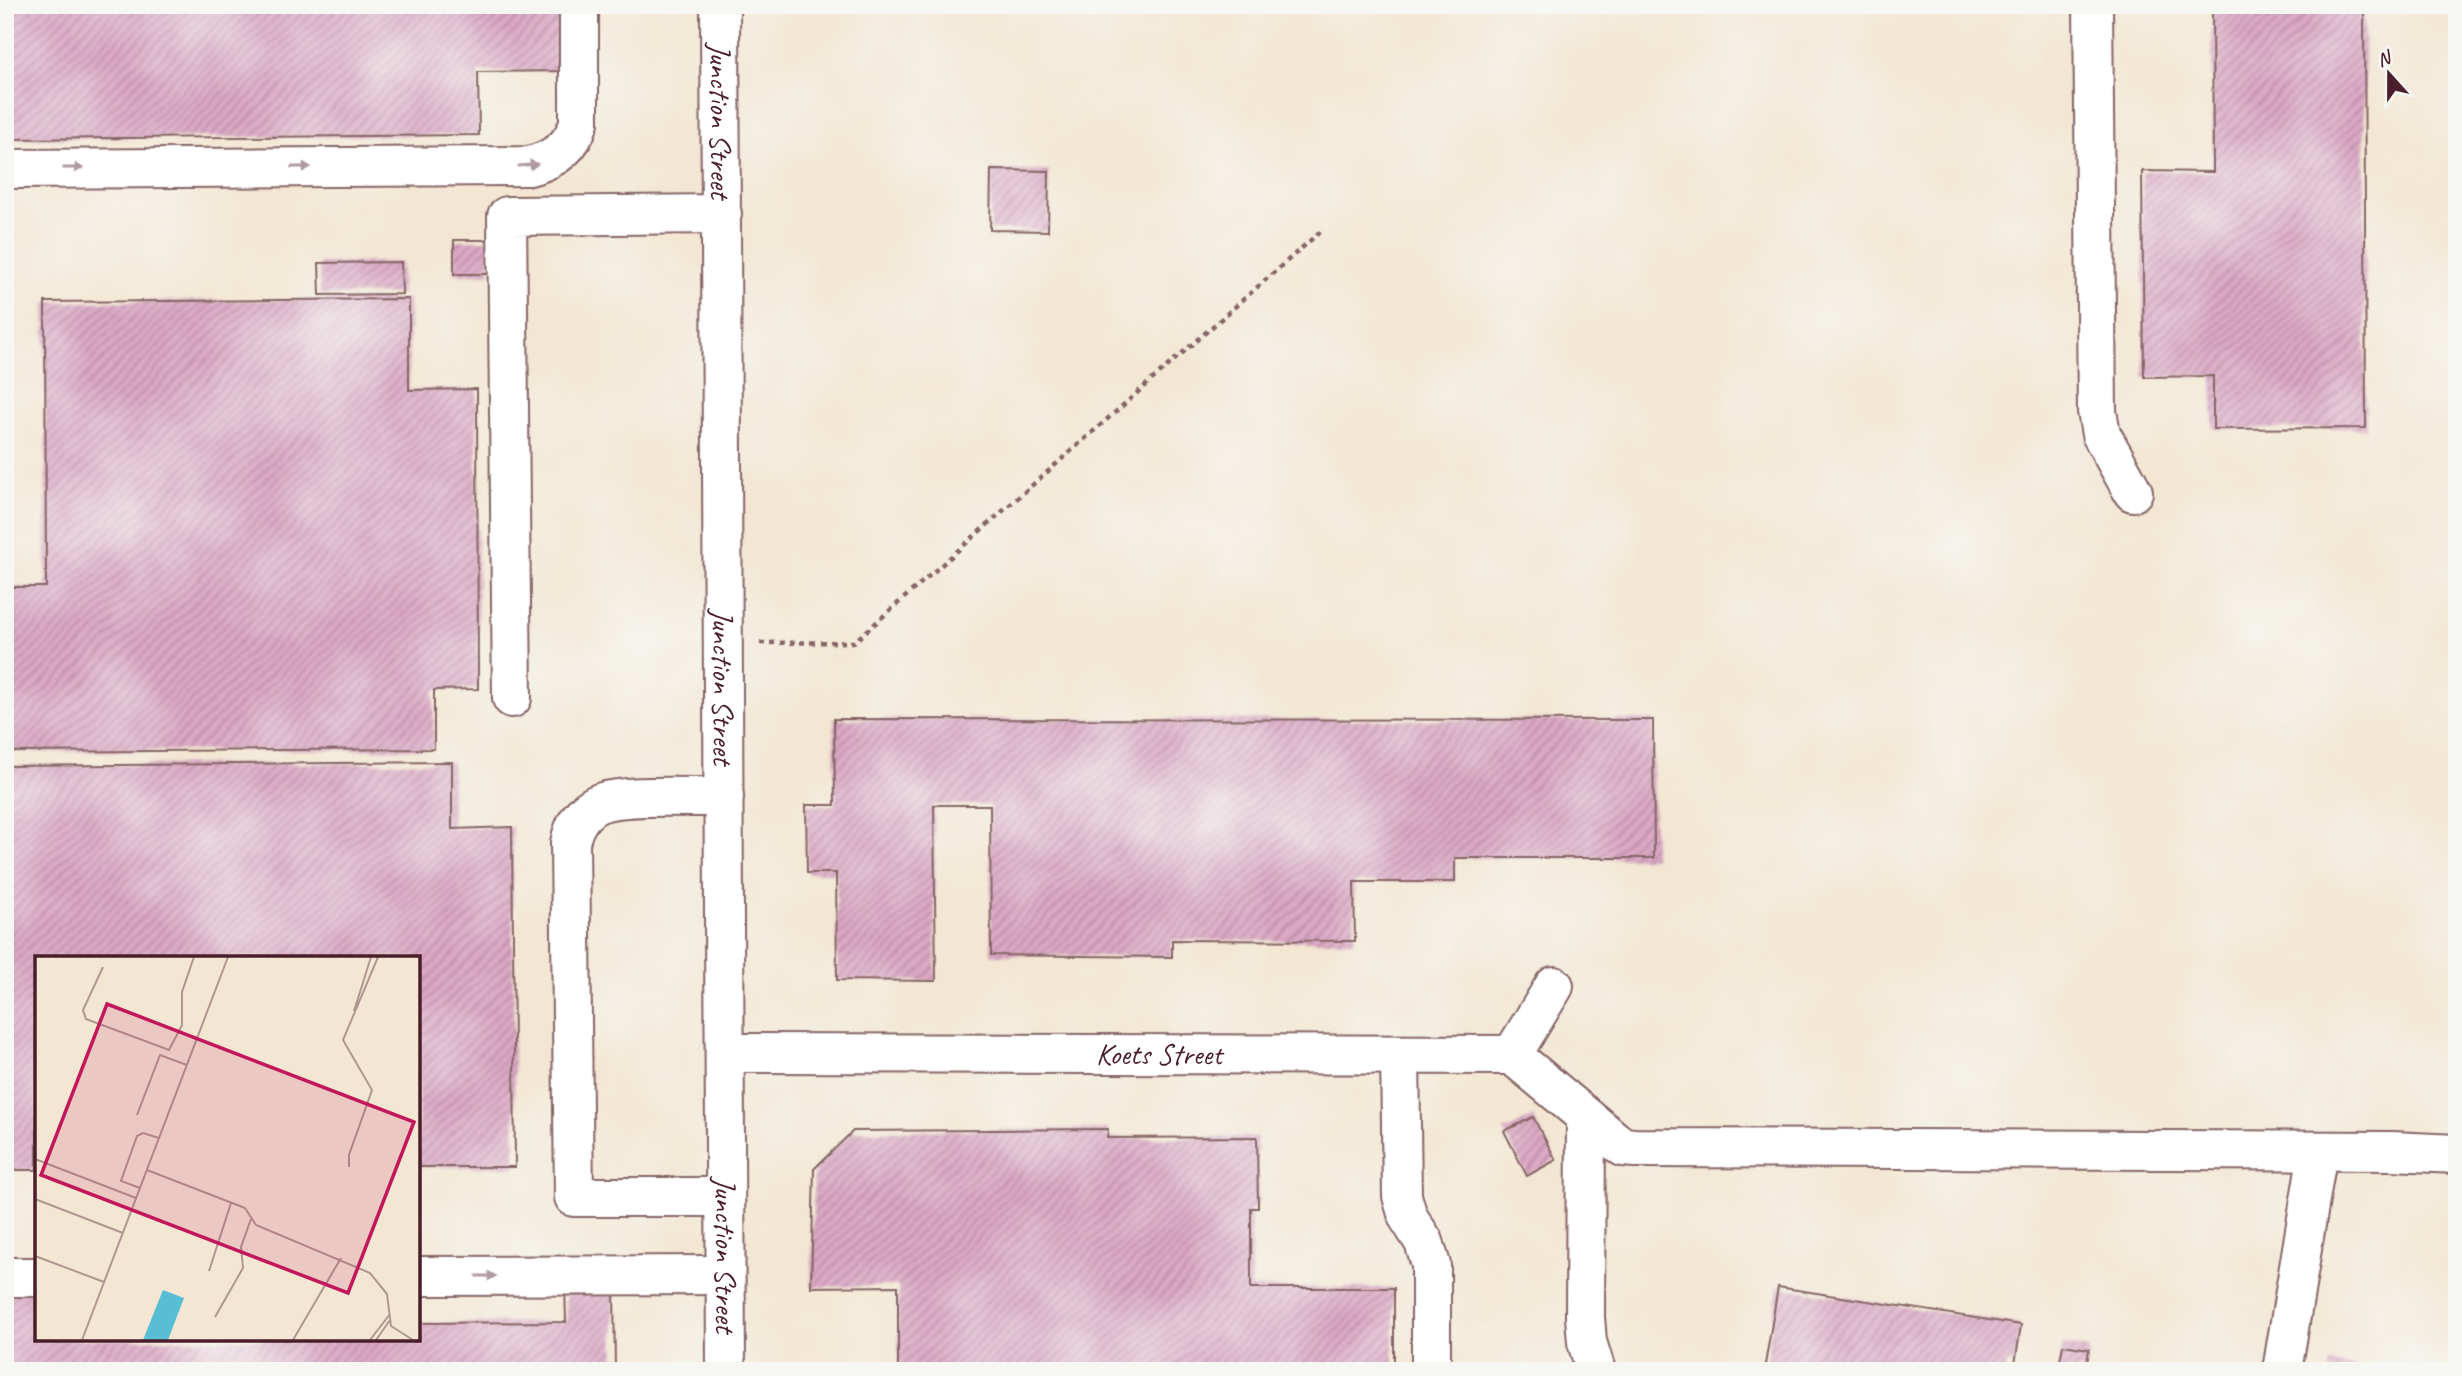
<svg xmlns="http://www.w3.org/2000/svg" width="2462" height="1376" font-family="Caveat,sans-serif">
<style>
.building{fill:url(#building-hatch)}
.lines{fill:none;stroke-linecap:round;stroke-linejoin:round}
.minor-casing{stroke:#856566;stroke-width:42}
.path{stroke:#856566;stroke-width:4.5;stroke-dasharray:5 5;stroke-linecap:butt}
.minor{stroke:#fff;stroke-width:38}
.oneway{fill:#ae9aa0}
.labels{text-anchor:middle;stroke-width:5;stroke-linejoin:round;paint-order:stroke}
.street-label{font-size:30px;fill:#4a1f2b;stroke:#f6f6f2}
.inset-road{fill:none;stroke:#af9790;stroke-width:2}
.view{fill:#c2185b;fill-opacity:0.15;stroke:#c2185b;stroke-width:3.5}
.inset-edge{fill:none;stroke:#4a1f2b;stroke-width:3.5}
</style>
<defs>
<pattern id="building-hatch" width="6" height="6" patternUnits="userSpaceOnUse" patternTransform="scale(1.75)"><rect width="6" height="6" fill="#dba8c5"/><path d="M-1 1l2-2M0 6l6-6M5 7l2-2" fill="none" stroke="#b488a0"/></pattern>
</defs>
<rect width="100%" height="100%" fill="#f6f6f2"/>
<filter id="ink" filterUnits="userSpaceOnUse"><feTurbulence type="fractalNoise" baseFrequency=".0143" numOctaves="2"/><feDisplacementMap in="SourceGraphic" scale="14" xChannelSelector="R" yChannelSelector="G"/><feConvolveMatrix kernelMatrix="1 2 1 2 8 2 1 2 1" color-interpolation-filters="sRGB"/></filter>
<filter id="wash" filterUnits="userSpaceOnUse"><feTurbulence type="fractalNoise" baseFrequency=".00686" numOctaves="4" result="noise"/><feDisplacementMap in="SourceGraphic" scale="28" xChannelSelector="R" yChannelSelector="G"/><feGaussianBlur stdDeviation="1.57" result="paint"/><feColorMatrix in="noise" values="0 0 0 0 0 0 0 0 0 0 0 0 0 0 0 0 0 1.4 0 .05"/><feComposite in="paint" operator="in"/></filter>
<g filter="url(#wash)">
<rect width="100%" height="100%" fill="#f3e7d3"/>
<g id="blocks">
<path class="building" d="M 5,5 L 562,5 L 563,71 L 478,72 L 479,135 L 5,139 Z
M 2212,5 L 2364,5 L 2366,428 L 2213,429 L 2213,376 L 2144,377 L 2142,171 L 2213,172 Z
M 991,170 L 1049,171 L 1048,231 L 990,230 Z
M 454,240 L 490,240 L 490,274 L 454,274 Z
M 401,262 L 402,294 L 320,295 L 319,263 Z
M 409,299 L 409,390 L 477,389 L 478,689 L 434,690 L 434,749 L 5,752 L 5,587 L 46,587 L 45,302 Z
M 834,719 L 1653,720 L 1654,858 L 1455,858 L 1455,882 L 1354,882 L 1355,941 L 1172,940 L 1172,957 L 991,955 L 990,805 L 934,805 L 936,981 L 837,980 L 836,873 L 807,873 L 806,805 L 835,805 Z
M 452,762 L 452,829 L 512,827 L 515,1167 L 418,1167 L 418,958 L 37,958 L 37,1170 L 5,1170 L 5,766 Z
M 1533,1117 L 1556,1160 L 1527,1176 L 1504,1131 Z
M 1108,1129 L 1107,1138 L 1257,1137 L 1258,1208 L 1251,1208 L 1251,1288 L 1394,1288 L 1394,1371 L 898,1371 L 898,1286 L 811,1287 L 814,1169 L 853,1131 Z
M 565,1285 L 614,1285 L 615,1371 L 5,1371 L 5,1287 L 37,1287 L 37,1339 L 418,1339 L 418,1323 L 566,1322 Z
M 1778,1287 L 2021,1325 L 2015,1364 L 2007,1363 L 2006,1371 L 1764,1371 Z
M 2063,1345 L 2089,1349 L 2086,1371 L 2058,1371 Z
M 2330,1363 L 2367,1369 L 2366,1371 L 2328,1371 Z"/>
</g>
</g>
<g filter="url(#ink)">
<use href="#blocks" fill-opacity="0" stroke="#856566" stroke-width="2"/>
<g class="lines">
<g class="minor-casing">
<g id="minor">
<path id="s1" d="M 720,5 L 726,1371"/>
<path d="M 2093,5 L 2097,411 L 2101,434 L 2133,492"/>
<path d="M 5,169 L 529,166 C 554,160 572,147 579,122 L 579,5"/>
<path d="M 512,698 L 507,216 L 722,214"/>
<path d="M 724,797 C 694,798 621,793 597,804 C 581,812 573,827 570,843 L 574,1197 L 725,1197"/>
<path id="s2" d="M 725,1053 L 1512,1055"/>
<path d="M 1512,1055 L 1614,1140 L 1623,1147 L 1635,1148 L 2392,1151 L 2457,1154"/>
<path d="M 1512,1055 L 1554,986"/>
<path d="M 1400,1056 L 1402,1196 L 1408,1217 L 1424,1242 L 1431,1265 L 1431,1371"/>
<path d="M 1586,1117 L 1585,1317 L 1587,1342 L 1596,1371"/>
<path d="M 418,1276 L 725,1275"/>
<path d="M 5,1277 L 37,1277"/>
<path d="M 2282,1371 L 2318,1151"/>
</g>
</g>
<path class="path" d="M 760,643 L 854,642 L 1321,231"/>
<use href="#minor" class="minor"/>
</g>
<defs><path id="oneway-solid" d="M-6-.8H1V-3.2L6.5 0L1 3.2V.8H-6Z" transform="scale(1.75)"/></defs>
<g class="oneway">
<use href="#oneway-solid" transform="translate(528 165) rotate(-6)"/>
<use href="#oneway-solid" transform="translate(301 167)"/>
<use href="#oneway-solid" transform="translate(73 168)"/>
<use href="#oneway-solid" transform="translate(486 1276)"/>
</g>
</g>
<g class="labels">
<g class="street-label">
<text dy="10" stroke="none"><textPath href="#s1" startOffset="116">Junction Street</textPath></text>
<text dy="10" stroke="none"><textPath href="#s1" startOffset="682">Junction Street</textPath></text>
<text dy="10" stroke="none"><textPath href="#s2" startOffset="434">Koets Street</textPath></text>
<text dy="10" stroke="none"><textPath href="#s1" startOffset="1250">Junction Street</textPath></text>
</g>
</g>
<g transform="translate(35 956)">
<rect width="385" height="385" fill="#f3e7d3"/>
<path d="M 128,334 L 149,342 L 133,384 L 108,384 Z" fill="#58bed6"/>
<path class="inset-road" d="M 68,11 L 48,54 L 51,63 L 134,94 L 147,69 L 147,36 L 159,1M 319,55 L 336,1M 102,159 L 125,99 L 152,109M 0,203 L 101,242M 314,211 L 314,199 L 337,134 L 308,84 L 343,1M 112,214 L 210,252M 105,232 L 86,225 L 102,180 L 108,177 L 124,182M 0,243 L 88,277M 210,252 L 221,269 L 335,317 L 352,338 L 356,370 L 378,384M 0,300 L 69,326M 174,315 L 196,247M 180,361 L 208,312 L 206,291 L 216,263M 47,384 L 193,1M 258,384 L 306,302M 335,384 L 355,358M 341,384 L 355,364"/>
<path class="view" d="M 72,48 L 379,166 L 313,337 L 6,219 Z"/>
<rect width="385" height="385" class="inset-edge"/>
</g>
<rect width="2462" height="1376" fill="none" stroke="#f6f6f2" stroke-width="28"/>
<g transform="translate(2389 74) rotate(339)" stroke="#f6f6f2" stroke-width="5" paint-order="stroke">
<path d="M0-5L12 26L0 18L-12 26Z" fill="#4a1f2b"/>
<text y="-10" font-size="19" font-weight="bold" text-anchor="middle" fill="#4a1f2b">N</text>
</g>
</svg>
